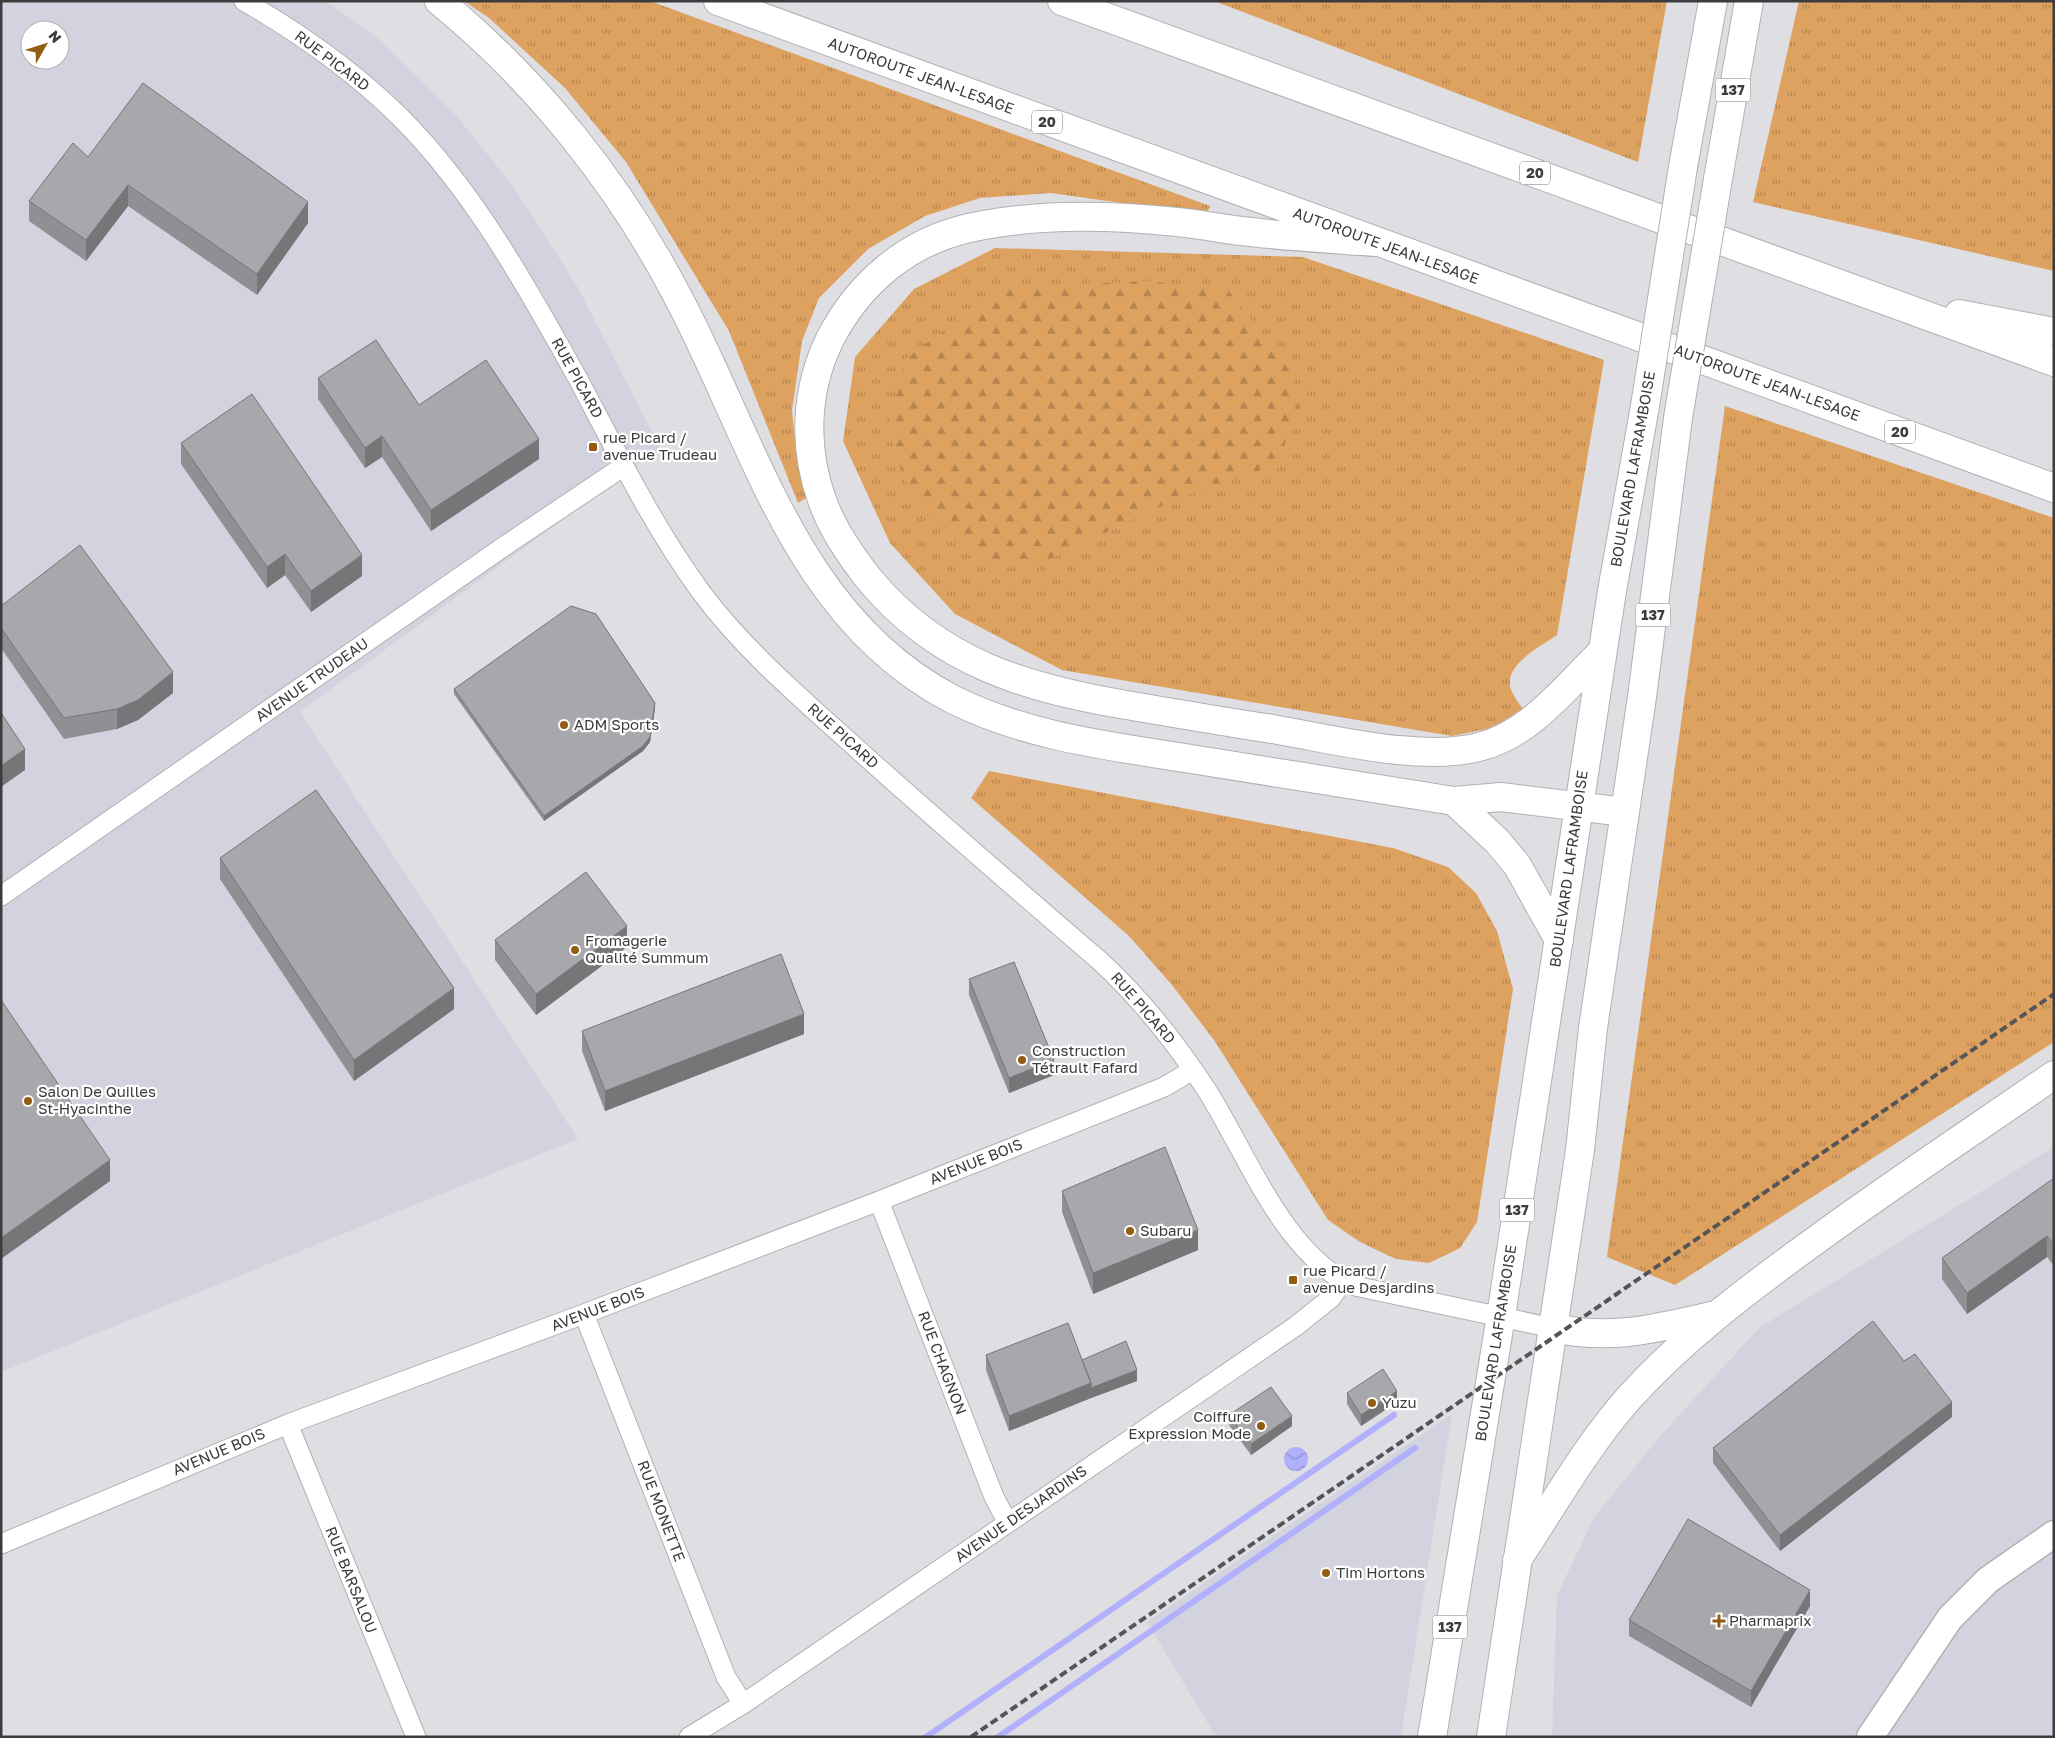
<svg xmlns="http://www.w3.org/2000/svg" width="2055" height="1738" font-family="'Golos Text',sans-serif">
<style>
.built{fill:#d3d3df;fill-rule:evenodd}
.grass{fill:url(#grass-tufts)}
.forest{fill:url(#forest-firs)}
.water{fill:url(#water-waves)}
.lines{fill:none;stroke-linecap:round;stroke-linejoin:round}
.stream{stroke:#b0b0fd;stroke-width:6}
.street-casing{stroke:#b1b1b5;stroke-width:21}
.secondary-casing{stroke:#b1b1b5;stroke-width:29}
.primary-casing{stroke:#b1b1b5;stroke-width:30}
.highway-casing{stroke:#b1b1b5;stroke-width:30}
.street{stroke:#fff;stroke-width:19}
.secondary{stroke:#fff;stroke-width:26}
.primary{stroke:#fff;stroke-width:28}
.highway{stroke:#fff;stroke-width:28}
.rail{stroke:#555558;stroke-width:4;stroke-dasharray:8 4;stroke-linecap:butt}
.primary-bridge-casing{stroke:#b1b1b5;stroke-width:30;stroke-linecap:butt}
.primary-bridge{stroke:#fff;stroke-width:28}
.wall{fill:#909094}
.shaded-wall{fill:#767678}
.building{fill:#a8a8ac;stroke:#767678}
.poi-dot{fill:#925c12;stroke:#fff;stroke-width:2}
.labels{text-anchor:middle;stroke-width:4.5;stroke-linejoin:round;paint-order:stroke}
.shield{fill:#fff;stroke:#767678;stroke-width:1}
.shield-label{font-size:14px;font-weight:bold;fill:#3c3c3e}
.street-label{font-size:15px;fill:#3c3c3e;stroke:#fff}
.poi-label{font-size:15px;fill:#3c3c3e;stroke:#fff;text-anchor:start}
</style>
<defs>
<pattern id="grass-tufts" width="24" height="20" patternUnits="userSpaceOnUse" patternTransform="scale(1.25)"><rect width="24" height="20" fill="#dea260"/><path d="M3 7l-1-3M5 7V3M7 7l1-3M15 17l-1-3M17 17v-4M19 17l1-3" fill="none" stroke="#b58551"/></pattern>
<pattern id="forest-firs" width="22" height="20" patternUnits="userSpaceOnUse" patternTransform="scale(1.25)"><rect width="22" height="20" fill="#dea260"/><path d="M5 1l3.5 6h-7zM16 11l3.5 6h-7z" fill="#b58551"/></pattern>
<pattern id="water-waves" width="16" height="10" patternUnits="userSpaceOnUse" patternTransform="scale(1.25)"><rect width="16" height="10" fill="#b0b0fd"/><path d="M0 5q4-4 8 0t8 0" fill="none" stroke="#9090ce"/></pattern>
</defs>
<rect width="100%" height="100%" fill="#dedee3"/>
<path class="built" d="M 1,1 L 325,1 L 374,35 L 454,113 L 513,186 L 577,286 L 660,448 L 300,712 L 578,1139 L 1,1372 ZM 30,30 L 60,30 L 60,60 L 30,60 Z
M 2054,1147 L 2054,1737 L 1552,1737 L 1557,1595 L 1595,1516 L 1661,1435 L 1759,1328 Z
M 1452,1414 L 1401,1737 L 1216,1737 L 1147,1622 Z"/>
<path class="grass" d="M 464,1 L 650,1 L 1210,206 L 1206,215 L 1051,193 L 980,198 L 925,216 L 868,249 L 819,298 L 802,341 L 792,410 L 796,453 L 806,498 L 798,503 L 729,331 L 626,162 L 565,88 L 489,18 Z
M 1214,1 L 1667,1 L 1638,162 Z
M 1799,1 L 2054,1 L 2054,271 L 1753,202 Z
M 995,248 L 1303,257 L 1604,360 L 1557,635 C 1540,647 1500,666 1512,692 C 1515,698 1519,704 1523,709 L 1491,728 L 1452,736 L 1062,670 L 955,614 L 890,543 L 843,441 L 855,357 L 914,289 Z
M 1725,406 L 2054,518 L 2054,1042 L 1675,1285 L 1607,1257 Z
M 989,771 L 1393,848 L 1448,867 L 1476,893 L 1497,931 L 1513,989 L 1477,1222 L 1460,1248 L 1429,1263 L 1396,1259 L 1360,1242 L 1328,1220 L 1214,1040 L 1172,985 L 1129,936 L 971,798 Z"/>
<path class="forest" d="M 1147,281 L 1228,290 L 1294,374 L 1299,409 L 1275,465 L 1179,498 L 1041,563 L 979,561 L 927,515 L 904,479 L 888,425 L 906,358 L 1005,287 Z"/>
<path class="water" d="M1284 1459a12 12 0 1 1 24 0a12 12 0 1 1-24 0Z"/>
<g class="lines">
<path class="stream" d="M 926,1737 L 1394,1415
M 998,1737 L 1415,1448"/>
<g class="street-casing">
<path id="street" d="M 244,1 C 301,34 354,71 401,118 C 474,191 527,287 577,377 C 616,450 652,525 701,592 C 741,646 794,692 844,737 C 928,813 1014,887 1100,961 C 1141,999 1176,1043 1206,1089 C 1246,1151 1284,1257 1355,1286 L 1553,1328
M 1,896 L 506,545 L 624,466
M 879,1201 L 994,1497 L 1008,1523
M 584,1314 L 726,1677 L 743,1704
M 288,1424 L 416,1737
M 1,1544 L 288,1424 L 584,1314 L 879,1201 L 1164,1087 L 1193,1070
M 689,1737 L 743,1704 L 1296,1326 L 1331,1298 L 1343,1281"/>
</g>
<g class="secondary-casing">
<path id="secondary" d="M 1870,1737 L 1950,1618 L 1988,1580 L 2054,1534"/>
</g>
<g class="primary-casing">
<path id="primary" d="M 1683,167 L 1713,1
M 1718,179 L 1749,1
M 1432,1737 L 1501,1316 L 1612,591 L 1645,406
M 1491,1737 L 1580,1150 L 1593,1028 L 1642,697 L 1678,418"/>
</g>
<g class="highway-casing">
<path id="highway" d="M 439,1 C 538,82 620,185 679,299 C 755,443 797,620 954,700 C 1029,737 1110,746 1191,759 C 1279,773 1366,787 1454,801 L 1501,797 L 1625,812
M 718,1 L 2054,488
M 1062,1 L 2054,362
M 1376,242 C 1334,239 1292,237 1251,232 C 1226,230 1201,224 1177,222 C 1109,215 1036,213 969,228 C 907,242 859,283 830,339 C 805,390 803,447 822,500 C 832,529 850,555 869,579 C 939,664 1029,689 1132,706 C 1179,714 1226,722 1272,729 C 1333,739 1419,762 1479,747 C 1531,734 1565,687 1602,652
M 1959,314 L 2054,332
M 1454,801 L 1497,841 L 1517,865 L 1559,940
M 1553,1328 C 1614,1341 1656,1328 1716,1315
M 1517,1560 C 1553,1506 1585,1448 1628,1399 C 1682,1339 1747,1290 1812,1243 C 1891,1185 1973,1131 2054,1075"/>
</g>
<use href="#street" class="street"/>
<use href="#secondary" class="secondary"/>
<use href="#primary" class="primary"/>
<use href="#highway" class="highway"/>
<path class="rail" d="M 971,1737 L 2054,994"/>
<g class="primary-bridge-casing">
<path id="primary-bridge" d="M 1645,406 L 1683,167
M 1678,418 L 1718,179"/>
</g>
<use href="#primary-bridge" class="primary-bridge"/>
</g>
<path class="wall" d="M 88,157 L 308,223 L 257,295 L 128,206 L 86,261 L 29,221 L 29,201 Z
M 318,378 L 419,405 L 539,459 L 431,531 L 382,457 L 365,468 L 318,399 Z
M 181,443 L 362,576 L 311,612 L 285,575 L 267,588 L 181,464 Z
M 1,606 L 173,693 L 138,720 L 117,729 L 64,739 L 1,648 Z
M 454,689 L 655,708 L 650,742 L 643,751 L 544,821 L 454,694 Z
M 220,858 L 454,1009 L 354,1081 L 220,879 Z
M 495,940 L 627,947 L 536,1015 L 495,960 Z
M 969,979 L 1054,1075 L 1009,1093 L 969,995 Z
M 582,1031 L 804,1034 L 605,1111 L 582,1051 Z
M 2054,1178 L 2054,1266 L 2047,1257 L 1967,1314 L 1942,1279 L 1942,1258 Z
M 1062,1191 L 1198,1250 L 1093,1294 L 1062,1212 Z
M 986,1355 L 1082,1360 L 1137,1381 L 1091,1398 L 1009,1431 L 986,1370 Z
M 1904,1361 L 1952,1417 L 1780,1551 L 1713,1463 L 1713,1448 Z
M 1347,1393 L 1397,1402 L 1361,1426 L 1347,1404 Z
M 1229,1415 L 1292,1426 L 1251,1455 L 1229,1425 Z
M 1810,1606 L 1751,1707 L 1629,1636 L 1629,1620 Z"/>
<path class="shaded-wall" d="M 128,185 L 128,206 L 86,261 L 86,240 Z
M 308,202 L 308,223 L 257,295 L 257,274 Z
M 382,436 L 382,457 L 365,468 L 365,448 Z
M 539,439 L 539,459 L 431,531 L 431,510 Z
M 285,554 L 285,575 L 267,588 L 267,567 Z
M 362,555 L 362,576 L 311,612 L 311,591 Z
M 173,672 L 173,693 L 138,720 L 117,729 L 117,709 Z
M 655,703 L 655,708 L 650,742 L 643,751 L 544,821 L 544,816 Z
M 25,749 L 25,770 L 1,787 L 1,766 Z
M 627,926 L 627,947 L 536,1015 L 536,994 Z
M 454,988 L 454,1009 L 354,1081 L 354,1060 Z
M 804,1014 L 804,1034 L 605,1111 L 605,1091 Z
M 1054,1060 L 1054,1075 L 1009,1093 L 1009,1078 Z
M 110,1160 L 110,1181 L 1,1259 L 1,1238 Z
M 1198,1230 L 1198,1250 L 1093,1294 L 1093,1273 Z
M 2047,1236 L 2047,1257 L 1967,1314 L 1967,1293 Z
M 1137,1370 L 1137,1381 L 1091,1398 L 1009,1431 L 1009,1416 L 1091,1383 Z
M 1397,1391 L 1397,1402 L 1361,1426 L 1361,1415 Z
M 1952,1402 L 1952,1417 L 1780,1551 L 1780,1535 Z
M 1292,1416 L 1292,1426 L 1251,1455 L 1251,1444 Z
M 1810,1590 L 1810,1606 L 1751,1707 L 1751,1691 Z"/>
<path class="building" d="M 143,83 L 308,202 L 257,274 L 128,185 L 86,240 L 29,201 L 73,143 L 88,157 Z
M 376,340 L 419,405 L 486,360 L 539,439 L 431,510 L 382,436 L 365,448 L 318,378 Z
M 252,394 L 362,555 L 311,591 L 285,554 L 267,567 L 181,443 Z
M 80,545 L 173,672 L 138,700 L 117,709 L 64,718 L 1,628 L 1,606 Z
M 571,606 L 596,614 L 655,703 L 650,737 L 643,746 L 544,816 L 454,689 Z
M 1,713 L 25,749 L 1,766 Z
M 316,790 L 454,988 L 354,1060 L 220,858 Z
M 586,872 L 627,926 L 536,994 L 495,940 Z
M 781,954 L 804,1014 L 605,1091 L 582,1031 Z
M 1014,962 L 1054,1060 L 1009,1078 L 969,979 Z
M 1,1000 L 110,1160 L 1,1238 Z
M 1165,1147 L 1198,1230 L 1093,1273 L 1062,1191 Z
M 2054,1178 L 2054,1245 L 2047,1236 L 1967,1293 L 1942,1258 Z
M 1873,1321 L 1904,1361 L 1915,1354 L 1952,1402 L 1780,1535 L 1713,1448 Z
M 1068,1323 L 1091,1383 L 1009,1416 L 986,1355 Z
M 1126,1341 L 1137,1370 L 1091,1388 L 1091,1383 L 1082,1360 Z
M 1383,1369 L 1397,1391 L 1361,1415 L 1347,1393 Z
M 1271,1387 L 1292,1416 L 1251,1444 L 1229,1415 Z
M 1688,1519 L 1810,1590 L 1751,1691 L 1629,1620 Z"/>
<g class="poi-dot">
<rect x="588" y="442" width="10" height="10" rx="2.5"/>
<circle cx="564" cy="725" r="5"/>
<circle cx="575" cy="950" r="5"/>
<circle cx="1022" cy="1060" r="5"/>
<circle cx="28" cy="1101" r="5"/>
<circle cx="1130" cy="1231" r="5"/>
<rect x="1288" y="1275" width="10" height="10" rx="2.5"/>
<circle cx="1372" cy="1403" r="5"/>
<circle cx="1261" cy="1426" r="5"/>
<circle cx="1326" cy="1573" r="5"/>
<path d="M1716.5 1613.5h5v5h5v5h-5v5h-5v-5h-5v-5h5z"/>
</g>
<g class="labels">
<g class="shield">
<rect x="1715.5" y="78.5" width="35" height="23" rx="4"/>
<rect x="1032" y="110.5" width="30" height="23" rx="4"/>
<rect x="1520" y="161.5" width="30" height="23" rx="4"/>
<rect x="1885" y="420.5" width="30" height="23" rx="4"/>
<rect x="1635.5" y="603.5" width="35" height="23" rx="4"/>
<rect x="1499.5" y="1198.5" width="35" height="23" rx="4"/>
<rect x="1432.5" y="1615.5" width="35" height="23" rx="4"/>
</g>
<g class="shield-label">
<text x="1733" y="95">137</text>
<text x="1047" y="127">20</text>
<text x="1535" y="178">20</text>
<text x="1900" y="437">20</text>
<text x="1653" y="620">137</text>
<text x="1517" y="1215">137</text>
<text x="1450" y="1632">137</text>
</g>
<g class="street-label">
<text transform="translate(332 61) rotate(37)" y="5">RUE PICARD</text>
<text transform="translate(921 76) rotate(20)" y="5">AUTOROUTE JEAN-LESAGE</text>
<text transform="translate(1386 246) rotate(20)" y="5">AUTOROUTE JEAN-LESAGE</text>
<text transform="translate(577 378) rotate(61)" y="5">RUE PICARD</text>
<text transform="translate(1767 383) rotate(20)" y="5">AUTOROUTE JEAN-LESAGE</text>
<text transform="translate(1633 469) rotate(-80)" y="5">BOULEVARD LAFRAMBOISE</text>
<text transform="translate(312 680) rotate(-35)" y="5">AVENUE TRUDEAU</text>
<text transform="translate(843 736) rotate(42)" y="5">RUE PICARD</text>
<text transform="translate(1569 869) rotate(-82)" y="5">BOULEVARD LAFRAMBOISE</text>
<text transform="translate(1143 1008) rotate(49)" y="5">RUE PICARD</text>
<text transform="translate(976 1162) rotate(-22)" y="5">AVENUE BOIS</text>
<text transform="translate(598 1309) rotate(-21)" y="5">AVENUE BOIS</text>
<text transform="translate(1496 1343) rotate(-81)" y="5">BOULEVARD LAFRAMBOISE</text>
<text transform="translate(942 1363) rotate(69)" y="5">RUE CHAGNON</text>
<text transform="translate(219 1452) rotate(-23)" y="5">AVENUE BOIS</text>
<text transform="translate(661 1511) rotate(69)" y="5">RUE MONETTE</text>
<text transform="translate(1021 1514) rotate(-35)" y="5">AVENUE DESJARDINS</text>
<text transform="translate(351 1580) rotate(68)" y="5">RUE BARSALOU</text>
</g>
<g class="poi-label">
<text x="603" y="443">rue Picard /<tspan x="603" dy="17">avenue Trudeau</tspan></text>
<text x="574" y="730">ADM Sports</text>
<text x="585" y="946">Fromagerie<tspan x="585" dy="17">Qualité Summum</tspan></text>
<text x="1032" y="1056">Construction<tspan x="1032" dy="17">Tétrault Fafard</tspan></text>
<text x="38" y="1097">Salon De Quilles<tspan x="38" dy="17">St-Hyacinthe</tspan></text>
<text x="1140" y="1236">Subaru</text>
<text x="1303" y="1276">rue Picard /<tspan x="1303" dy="17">avenue Desjardins</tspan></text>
<text x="1382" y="1408">Yuzu</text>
<text x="1251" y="1422" text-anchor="end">Coiffure<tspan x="1251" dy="17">Expression Mode</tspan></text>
<text x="1336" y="1578">Tim Hortons</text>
<text x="1729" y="1626">Pharmaprix</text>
</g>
</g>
<rect width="2055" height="1738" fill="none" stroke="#3c3c3e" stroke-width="5"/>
<g transform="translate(45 45) rotate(51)"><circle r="24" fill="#ffffff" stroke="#b1b1b2"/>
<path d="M0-4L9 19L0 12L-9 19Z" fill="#925c12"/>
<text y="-8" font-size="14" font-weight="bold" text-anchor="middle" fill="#3c3c3e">N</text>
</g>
</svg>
